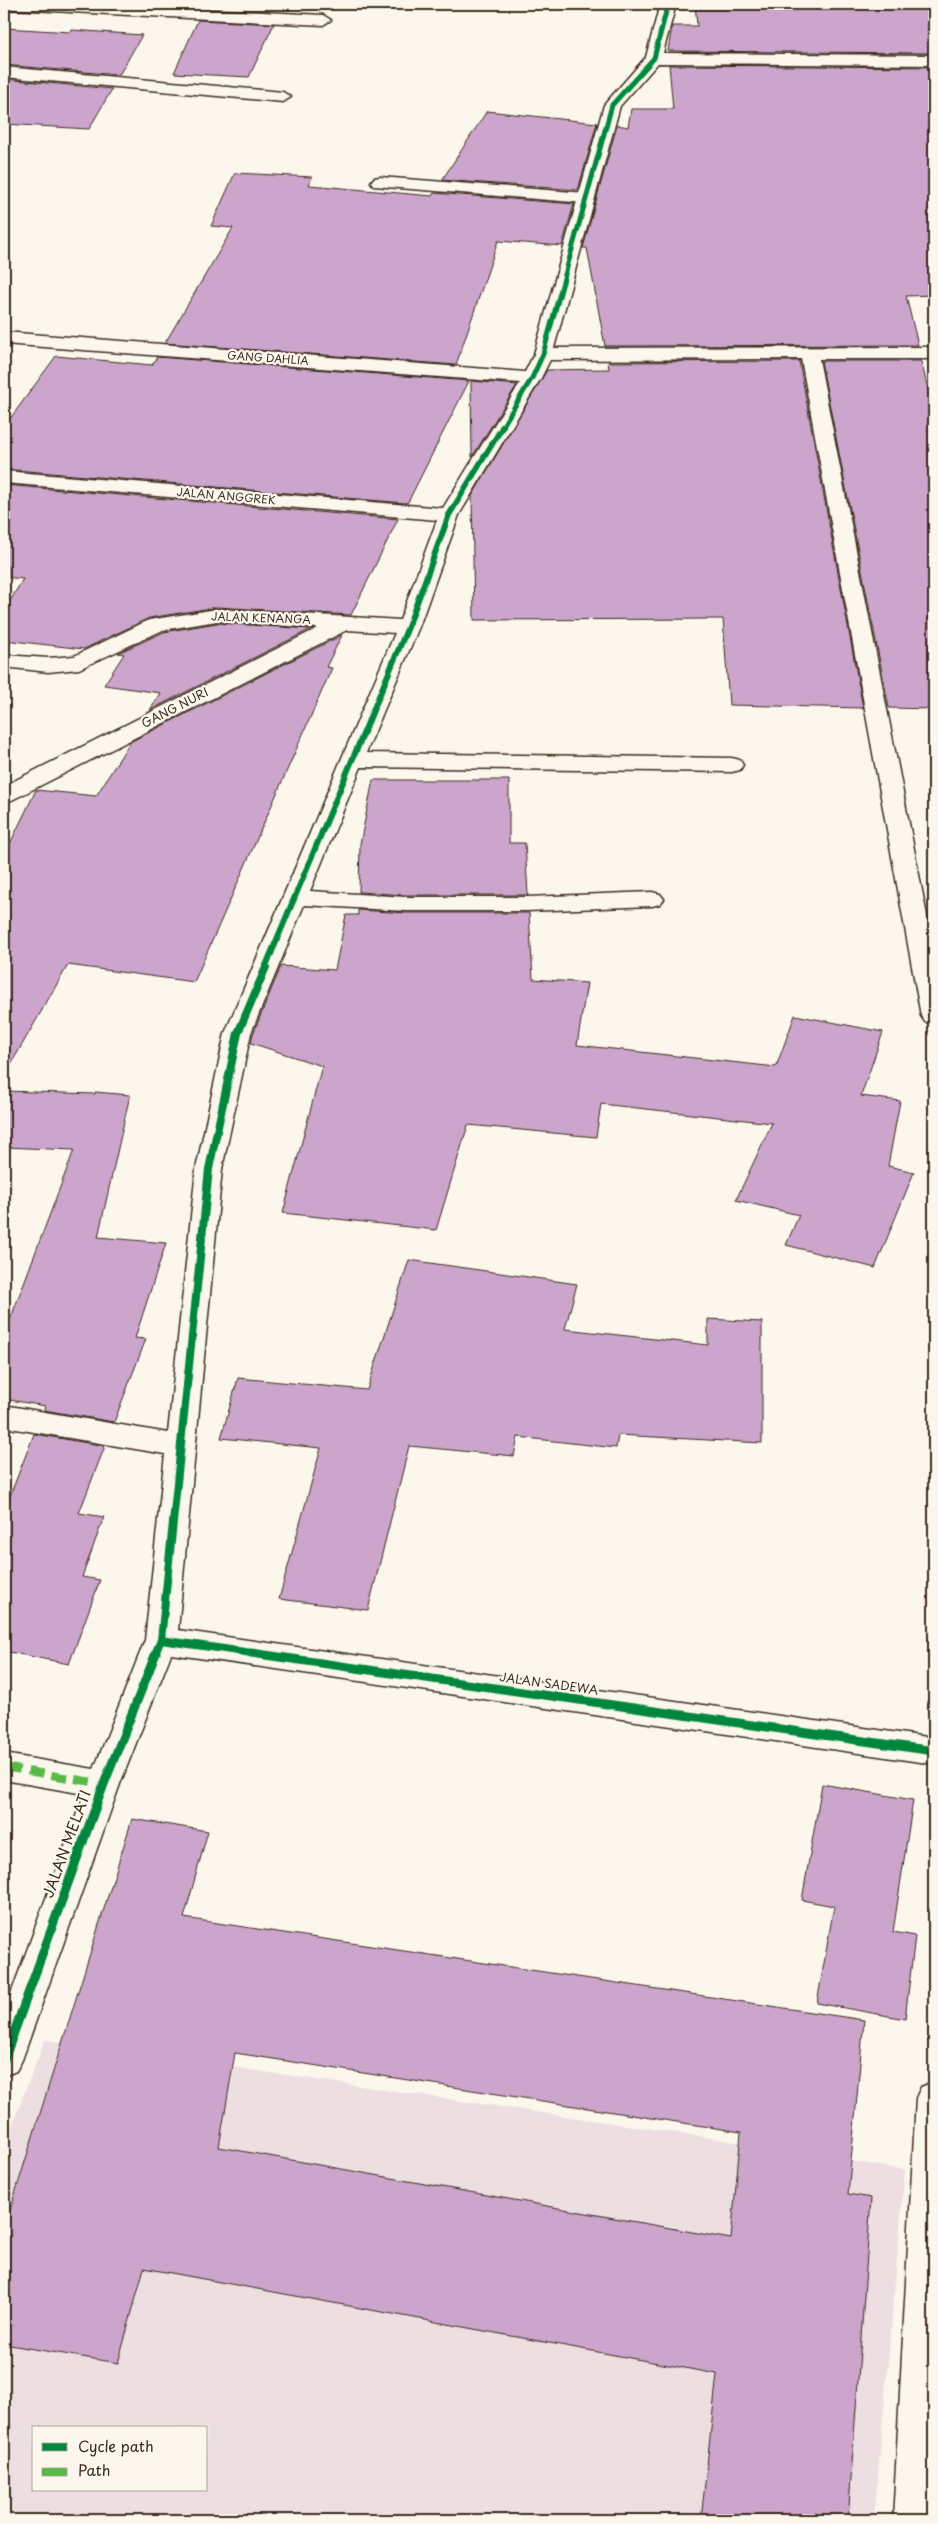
<svg xmlns="http://www.w3.org/2000/svg" width="938" height="2524" font-family="'Playpen Sans',sans-serif">
<style>
.built{fill:#eddee2;fill-rule:evenodd}
.building{fill:#cca5cc;stroke:#3b2a1e;fill-rule:evenodd}
.lines{fill:none;stroke-linecap:round;stroke-linejoin:round}
.lane-casing{stroke:#3b2a1e;stroke-width:3}
.street-casing{stroke:#3b2a1e;stroke-width:3}
.lane{fill:#fbf7ec;fill-rule:evenodd}
.street{fill:#fbf7ec;fill-rule:evenodd}
.quiet{stroke:#58b947;stroke-width:8;stroke-dasharray:16 8;stroke-linecap:butt}
.cycleway-far3-casing{stroke:#fbf7ec;stroke-width:7}
.cycleway-far2-casing{stroke:#fbf7ec;stroke-width:9}
.cycleway-far1-casing{stroke:#fbf7ec;stroke-width:11}
.cycleway-casing{stroke:#fbf7ec;stroke-width:12}
.cycleway-far3{stroke:#00873e;stroke-width:5}
.cycleway-far2{stroke:#00873e;stroke-width:6}
.cycleway-far1{stroke:#00873e;stroke-width:8}
.cycleway{stroke:#00873e;stroke-width:9}
.labels{text-anchor:middle;stroke-width:4.5;stroke-linejoin:round;paint-order:stroke}
.far-street-label{font-size:11px;fill:#3b2a1e;stroke:#fbf7ec}
.street-label{font-size:12px;fill:#3b2a1e;stroke:#fbf7ec}
.near-street-label{font-size:15px;fill:#3b2a1e;stroke:#fbf7ec}
</style>
<rect width="100%" height="100%" fill="#fbf7ec"/>
<filter id="ink" filterUnits="userSpaceOnUse"><feTurbulence type="fractalNoise" baseFrequency=".02" numOctaves="2"/><feDisplacementMap in="SourceGraphic" scale="10" xChannelSelector="R" yChannelSelector="G"/><feConvolveMatrix kernelMatrix="1 2 1 2 8 2 1 2 1" color-interpolation-filters="sRGB"/></filter>
<g filter="url(#ink)">
<path class="built" d="M 45,2040 L 687,2134 L 905,2170 L 874,2520 L 4,2520 L 4,2146 ZM 34,2428 L 206,2428 L 206,2490 L 34,2490 Z"/>
<path class="building" d="M 695,4 L 934,4 L 934,53 L 668,51 L 672,26 L 697,26 Z
M 198,20 L 274,24 L 249,77 L 174,73 Z
M 4,28 L 71,32 L 72,30 L 142,35 L 119,75 L 4,65 Z
M 669,65 L 934,67 L 934,295 L 906,296 L 918,345 L 605,346 L 587,248 L 583,248 L 617,125 L 628,127 L 631,109 L 673,109 Z
M 4,79 L 112,89 L 89,129 L 4,124 Z
M 487,111 L 597,123 L 578,190 L 442,180 Z
M 235,173 L 312,177 L 309,185 L 432,196 L 434,193 L 574,204 L 562,246 L 498,241 L 456,365 L 165,343 L 233,228 L 211,226 Z
M 56,356 L 152,365 L 157,357 L 469,381 L 408,502 L 405,503 L 4,469 L 4,427 Z
M 799,361 L 863,708 L 729,705 L 723,619 L 474,620 L 472,496 L 547,370 L 609,369 L 608,362 Z
M 821,361 L 921,361 L 934,413 L 934,709 L 889,708 Z
M 471,381 L 517,385 L 472,457 Z
M 4,485 L 398,519 L 351,615 L 217,607 L 149,618 L 84,649 L 4,640 L 4,611 L 23,579 L 4,577 Z
M 217,623 L 311,629 L 150,710 L 161,693 L 104,685 L 124,654 L 118,653 L 164,632 Z
M 342,635 L 326,667 L 332,668 L 194,982 L 68,965 L 4,1076 L 4,856 L 36,790 L 96,796 L 130,742 Z
M 373,780 L 509,780 L 509,843 L 525,843 L 528,895 L 406,895 L 359,892 L 360,844 Z
M 358,910 L 406,913 L 529,913 L 533,979 L 587,983 L 577,1045 L 776,1067 L 795,1015 L 883,1032 L 861,1096 L 900,1101 L 888,1166 L 914,1172 L 875,1268 L 786,1245 L 799,1215 L 736,1200 L 772,1123 L 601,1104 L 596,1137 L 468,1125 L 436,1230 L 283,1213 L 322,1066 L 251,1043 L 253,1034 L 281,966 L 335,970 L 346,915 L 358,915 Z
M 4,1091 L 95,1094 L 95,1092 L 130,1095 L 98,1237 L 166,1243 L 135,1338 L 146,1339 L 114,1422 L 44,1410 L 45,1406 L 4,1399 L 4,1336 L 74,1150 L 4,1147 Z
M 409,1260 L 577,1284 L 565,1329 L 708,1345 L 708,1319 L 762,1322 L 762,1443 L 618,1435 L 616,1448 L 518,1437 L 514,1456 L 409,1446 L 368,1610 L 279,1599 L 321,1448 L 221,1438 L 238,1378 L 367,1390 Z
M 34,1434 L 105,1446 L 79,1513 L 104,1517 L 82,1577 L 100,1580 L 69,1664 L 4,1651 L 4,1511 Z
M 822,1784 L 913,1800 L 893,1932 L 915,1936 L 905,2019 L 817,2003 L 834,1906 L 802,1900 Z
M 132,1819 L 208,1831 L 184,1918 L 864,2020 L 848,2194 L 871,2198 L 848,2520 L 701,2520 L 717,2374 L 144,2268 L 118,2363 L 4,2344 L 4,2229 ZM 235,2053 L 741,2132 L 731,2239 L 219,2147 Z"/>
<g class="lines">
<g class="lane-casing">
<path id="lane" d="M 380,177 L 586,193 L 592,194 L 595,198 L 592,202 L 586,203 L 374,186 L 371,182 L 374,178 Z"/>
</g>
<g class="street-casing">
<path id="street" d="M 4,4 L 96,4 L 323,15 L 331,20 L 323,25 L 11,9 L 6,7 Z
M 660,4 L 676,4 L 663,53 L 934,55 L 934,65 L 658,63 L 620,106 L 554,348 L 934,347 L 934,359 L 819,359 L 934,952 L 934,1024 L 925,1022 L 921,1016 L 801,359 L 550,360 L 541,378 L 459,515 L 419,627 L 366,753 L 732,758 L 740,760 L 743,765 L 740,770 L 732,772 L 361,767 L 310,891 L 406,897 L 527,897 L 652,892 L 660,894 L 664,899 L 660,904 L 652,906 L 527,911 L 406,911 L 304,905 L 251,1033 L 222,1169 L 178,1630 L 934,1738 L 934,1764 L 171,1654 L 120,1784 L 22,2060 L 16,2071 L 4,2076 L 4,2013 L 84,1794 L 4,1780 L 4,1754 L 94,1769 L 145,1640 L 165,1454 L 4,1427 L 4,1405 L 168,1433 L 196,1169 L 225,1033 L 395,633 L 347,630 L 12,800 L 4,802 L 4,786 L 318,628 L 217,621 L 163,630 L 79,669 L 48,672 L 4,667 L 4,655 L 48,658 L 74,656 L 149,620 L 217,609 L 400,620 L 437,520 L 4,483 L 4,471 L 443,508 L 520,383 L 4,344 L 4,332 L 525,372 L 534,354 L 604,105 L 646,57 Z
M 4,67 L 283,92 L 291,97 L 283,102 L 4,77 Z
M 934,2082 L 933,2520 L 893,2520 L 916,2098 L 921,2087 Z"/>
</g>
<use href="#lane" class="lane"/>
<use href="#street" class="street"/>
<path class="quiet" d="M 4,1767 L 104,1784"/>
<g class="cycleway-far3-casing">
<path id="cycleway-far3" d="M 502,427 L 532,378 L 543,354 L 612,105 L 654,58 L 668,4"/>
</g>
<g class="cycleway-far2-casing">
<path id="cycleway-far2" d="M 265,968 L 408,627 L 449,515 L 503,426"/>
</g>
<g class="cycleway-far1-casing">
<path id="cycleway-far1" d="M 161,1640 L 259,1654
M 155,1654 L 161,1640 L 209,1169 L 238,1033 L 266,967"/>
</g>
<g class="cycleway-casing">
<path id="cycleway" d="M 251,1653 L 934,1751
M 4,2060 L 104,1784 L 156,1653"/>
</g>
<use href="#cycleway-far3" class="cycleway-far3"/>
<use href="#cycleway-far2" class="cycleway-far2"/>
<use href="#cycleway-far1" class="cycleway-far1"/>
<use href="#cycleway" class="cycleway"/>
</g>
</g>
<g class="labels">
<g class="far-street-label">
<text transform="translate(268 358) rotate(4)" y="4">GANG DAHLIA</text>
<text transform="translate(226 496) rotate(5)" y="4">JALAN ANGGREK</text>
<text transform="translate(261 618) rotate(2)" y="4">JALAN KENANGA</text>
</g>
<g class="street-label">
<text transform="translate(175 708) rotate(-27)" y="4">GANG NURI</text>
<text transform="translate(549 1684) rotate(8)" y="4">JALAN SADEWA</text>
</g>
<g class="near-street-label">
<text transform="translate(67 1844) rotate(-70)" y="5">JALAN MELATI</text>
</g>
</g>
<rect width="938" height="2524" fill="none" stroke="#fbf7ec" stroke-width="20"/>
<rect x="10" y="10" width="918" height="2504" fill="none" stroke="#3b2a1e" stroke-width="2" filter="url(#ink)"/>
<rect x="32" y="2426" width="175" height="65" fill="#fbf7ec" stroke="#aea59a"/>
<rect x="42" y="2443" width="25" height="8" fill="#00873e" stroke="#aea59a"/>
<text x="78" y="2452" font-size="15" fill="#3b2a1e">Cycle path</text>
<rect x="42" y="2468" width="25" height="8" fill="#58b947" stroke="#aea59a"/>
<text x="78" y="2476" font-size="15" fill="#3b2a1e">Path</text>
</svg>
